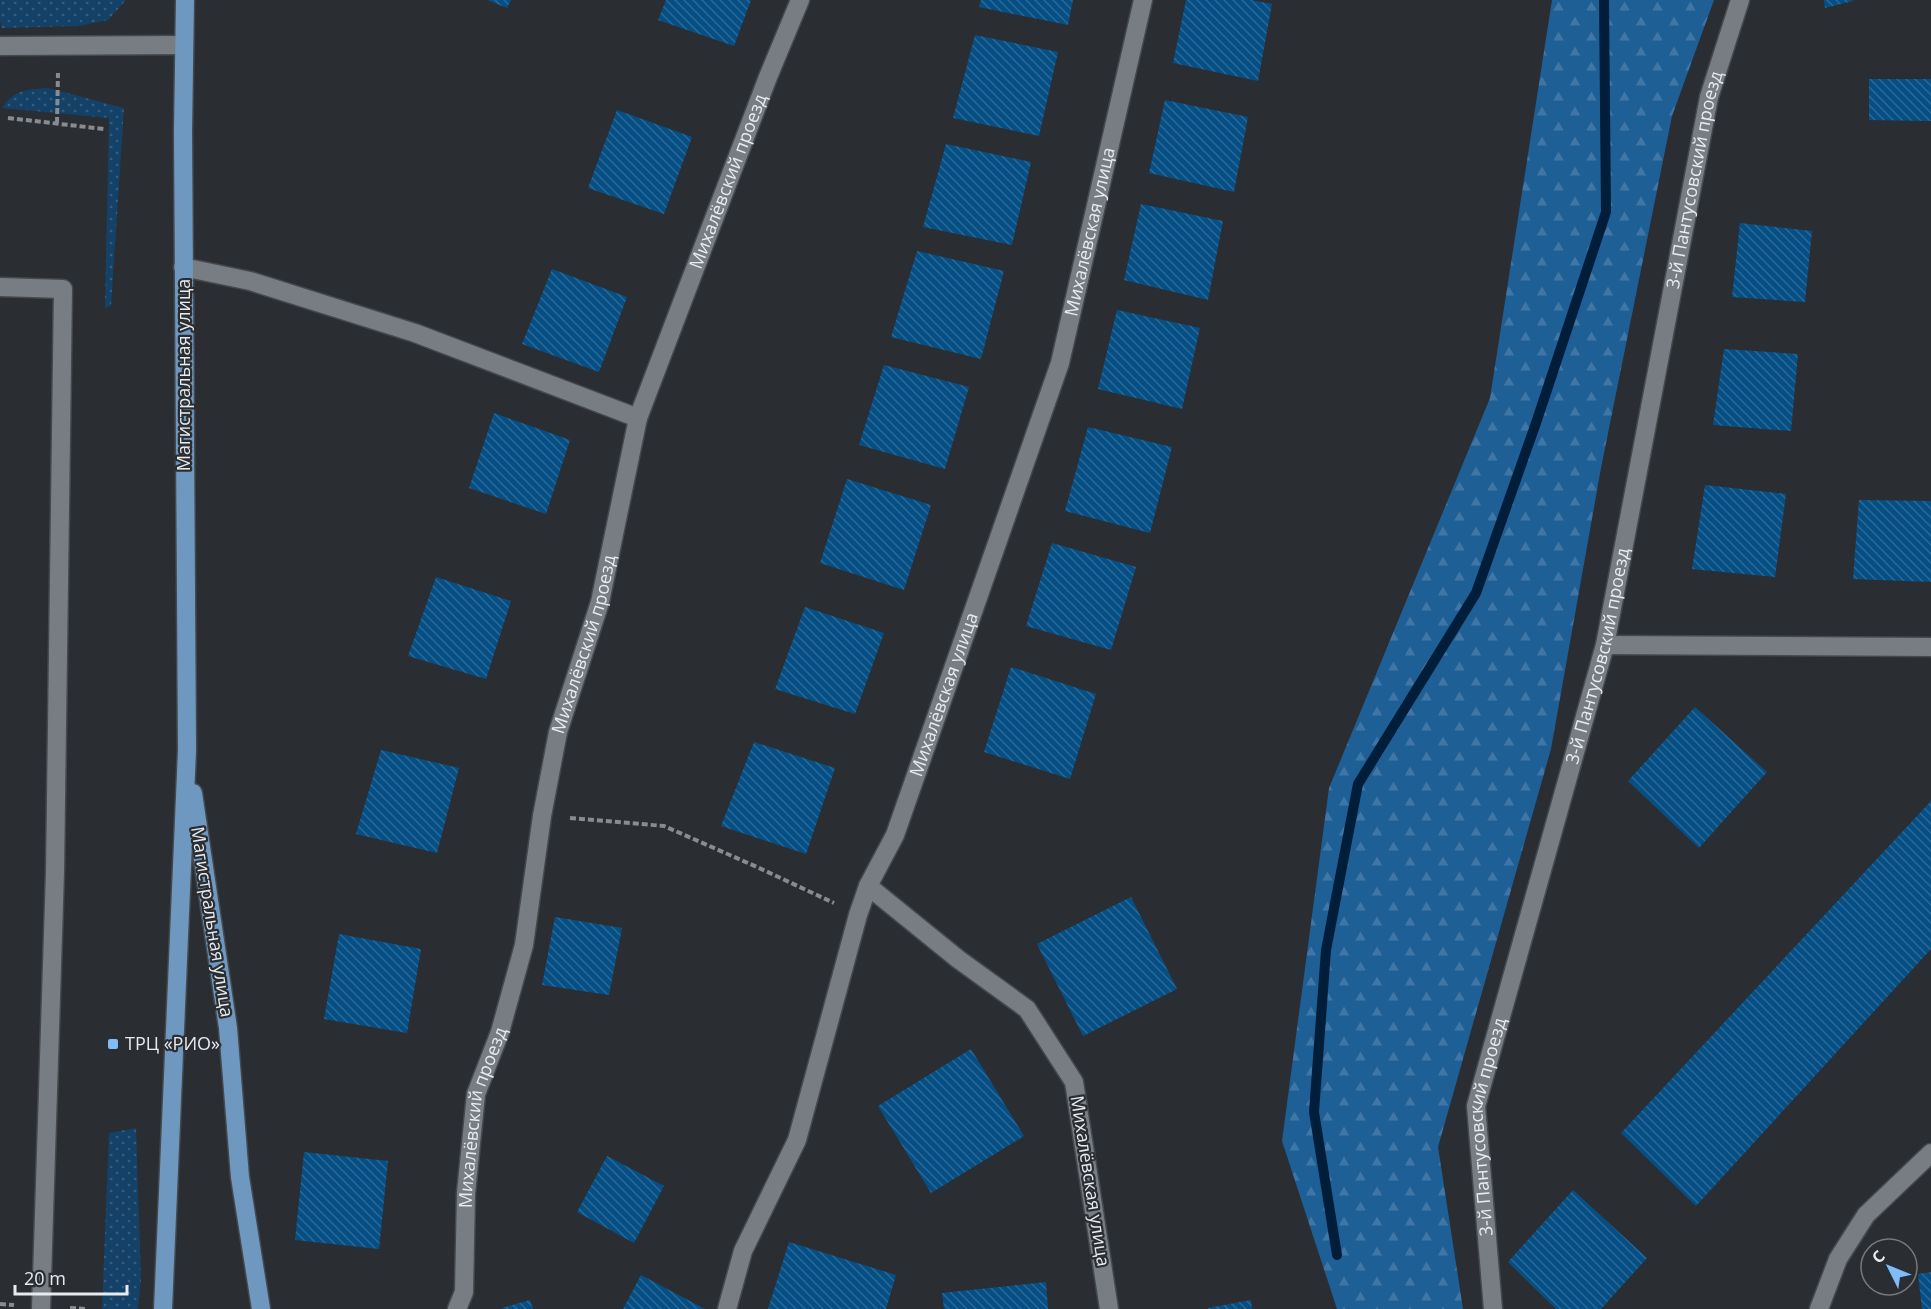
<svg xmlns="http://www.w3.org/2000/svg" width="1931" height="1309" font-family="'Open Sans',sans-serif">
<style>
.grass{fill:url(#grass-dots)}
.forest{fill:url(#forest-firs)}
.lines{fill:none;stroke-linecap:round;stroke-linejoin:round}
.stream{stroke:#001e3a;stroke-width:10}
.building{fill:url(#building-back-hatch)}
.service-casing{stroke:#45494e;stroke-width:21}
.minor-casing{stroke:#45494e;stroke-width:21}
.trunk-casing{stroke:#45494e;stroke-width:21}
.path{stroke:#888c90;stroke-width:4;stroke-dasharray:6 3;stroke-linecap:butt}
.service{stroke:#787d83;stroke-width:18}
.minor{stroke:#787d83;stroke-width:18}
.trunk{stroke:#6e98c0;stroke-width:18}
.poi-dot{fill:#7ebdf9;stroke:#2a2e33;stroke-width:2}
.labels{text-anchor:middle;stroke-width:4.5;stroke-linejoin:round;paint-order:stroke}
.street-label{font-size:18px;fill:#e8ebee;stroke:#2a2e33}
.poi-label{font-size:18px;fill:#e8ebee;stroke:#2a2e33;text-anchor:start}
</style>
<defs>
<pattern id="grass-dots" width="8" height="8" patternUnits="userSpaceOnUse" patternTransform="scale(1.5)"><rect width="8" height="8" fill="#144167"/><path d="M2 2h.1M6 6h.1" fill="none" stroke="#365d7d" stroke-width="1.8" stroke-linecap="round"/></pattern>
<pattern id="forest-firs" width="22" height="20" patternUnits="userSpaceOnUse" patternTransform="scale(1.5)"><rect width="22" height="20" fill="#1e5f96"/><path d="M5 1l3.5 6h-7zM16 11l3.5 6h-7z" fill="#3f76a5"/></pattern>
<pattern id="building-back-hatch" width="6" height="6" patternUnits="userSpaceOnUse" patternTransform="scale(1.5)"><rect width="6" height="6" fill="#064f85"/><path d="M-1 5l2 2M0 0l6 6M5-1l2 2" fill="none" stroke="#2a6897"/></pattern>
</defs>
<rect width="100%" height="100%" fill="#2a2e33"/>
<path class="grass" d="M 0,0 L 126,0 L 108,20 L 78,26 L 2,28 L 0,21 Z
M 48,88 L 124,108 L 111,306 L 105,308 L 109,118 L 2,108 C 15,89 26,90 48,88 Z
M 136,1128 L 141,1279 L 138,1309 L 102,1309 L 109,1133 Z"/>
<path class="forest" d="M 1552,0 L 1714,0 L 1672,116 L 1601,468 L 1551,749 L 1438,1147 L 1463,1309 L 1337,1309 L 1282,1141 L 1329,788 L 1490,398 Z"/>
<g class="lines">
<path class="stream" d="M 1337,1255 L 1314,1112 L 1326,950 L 1358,784 L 1476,593 L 1536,423 L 1606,212 L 1604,0"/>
</g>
<path class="building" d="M 487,0 L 511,0 L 507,8 Z
M 666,0 L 751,0 L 734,46 L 658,20 Z
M 981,0 L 1073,0 L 1068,25 L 979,7 Z
M 1186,0 L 1251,0 L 1272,4 L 1258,81 L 1173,63 Z
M 1824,0 L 1852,0 L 1853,1 L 1825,8 Z
M 975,35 L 1058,52 L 1039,136 L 953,118 Z
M 1869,79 L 1931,79 L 1931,121 L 1869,120 Z
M 1165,100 L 1248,117 L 1234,192 L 1149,173 Z
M 617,110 L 692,137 L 664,214 L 588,188 Z
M 946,144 L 1031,162 L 1012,245 L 923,227 Z
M 1141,204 L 1223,221 L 1208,300 L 1124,280 Z
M 1740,223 L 1812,231 L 1805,302 L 1732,297 Z
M 917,251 L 1004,271 L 981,359 L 891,337 Z
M 552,269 L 627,297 L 599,372 L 522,344 Z
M 1117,310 L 1200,328 L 1182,409 L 1098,389 Z
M 1724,349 L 1798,354 L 1791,431 L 1713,425 Z
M 884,365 L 969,387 L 945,469 L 859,445 Z
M 494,413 L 570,440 L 546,514 L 469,488 Z
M 1088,427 L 1172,447 L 1150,533 L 1065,511 Z
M 847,479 L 931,505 L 904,590 L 820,563 Z
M 1705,485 L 1786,494 L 1775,577 L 1692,569 Z
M 1859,500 L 1931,501 L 1931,582 L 1853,579 Z
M 1052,543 L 1136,567 L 1111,650 L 1026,626 Z
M 436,577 L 511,601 L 486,679 L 408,656 Z
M 805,607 L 884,633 L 855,714 L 775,689 Z
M 1011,667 L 1096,694 L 1070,779 L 984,752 Z
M 1695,707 L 1767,772 L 1699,848 L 1628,781 Z
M 754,742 L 835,768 L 806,854 L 721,826 Z
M 381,750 L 459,768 L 437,853 L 356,834 Z
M 1931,801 L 1931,949 L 1696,1206 L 1621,1133 Z
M 1131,897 L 1177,989 L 1083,1036 L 1037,944 Z
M 555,917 L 622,928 L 609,995 L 542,985 Z
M 339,934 L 421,949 L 407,1033 L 324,1019 Z
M 971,1049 L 1024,1136 L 931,1193 L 878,1106 Z
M 304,1152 L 388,1161 L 379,1249 L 295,1240 Z
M 607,1156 L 664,1186 L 634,1243 L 577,1212 Z
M 1573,1190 L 1647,1258 L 1601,1309 L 1556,1309 L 1508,1262 Z
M 789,1242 L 896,1275 L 886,1309 L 768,1309 Z
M 1931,1272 L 1931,1309 L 1922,1309 L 1918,1274 Z
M 641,1275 L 705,1309 L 623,1309 Z
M 1046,1282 L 1048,1309 L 944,1309 L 942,1293 Z
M 530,1300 L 533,1309 L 502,1309 L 502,1308 Z
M 1251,1300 L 1252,1309 L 1208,1309 L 1208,1308 Z"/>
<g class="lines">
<g class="service-casing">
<path id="service" d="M 183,267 L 250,281 L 415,333 L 638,418
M 0,287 L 63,289 L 55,872 L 41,1309
M 1605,645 L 1931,647
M 727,1309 L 743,1251 L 797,1140 L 858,915 L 868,886"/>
</g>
<g class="minor-casing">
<g id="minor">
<path d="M 0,46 L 184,45"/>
<path id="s1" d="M 457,1309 L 464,1292 L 466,1193 L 476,1094 L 500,1032 L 524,945 L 542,816 L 558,732 L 600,602 L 638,418 L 768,77 L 800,0"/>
<path id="s2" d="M 1109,1309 L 1074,1082 L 1027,1009 L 958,959 L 868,886 L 895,835 L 1060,363 L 1143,0"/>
<path id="s3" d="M 1493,1309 L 1476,1106 L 1605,645 L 1709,97 L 1740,0"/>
<path d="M 1819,1309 L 1838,1259 L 1866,1215 L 1931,1153"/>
</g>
</g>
<g class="trunk-casing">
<path id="trunk" d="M 193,793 L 228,1028 L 240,1177 L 261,1309
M 163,1309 L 187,750 L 183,131 L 185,0"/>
</g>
<path class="path" d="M 8,118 L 104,129
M 57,123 L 58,73
M 570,818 L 664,826 L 757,867 L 834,903
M 0,1304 L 14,1305
M 70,1308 L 87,1309"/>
<use href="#service" class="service"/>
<use href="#minor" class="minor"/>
<use href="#trunk" class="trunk"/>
</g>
<rect class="poi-dot" x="107" y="1038" width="12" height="12" rx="3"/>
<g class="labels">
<g class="street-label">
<text dy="6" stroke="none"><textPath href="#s3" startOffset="1156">3-й Пантусовский проезд</textPath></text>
<text dy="6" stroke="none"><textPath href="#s1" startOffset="1167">Михалёвский проезд</textPath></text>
<text dy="6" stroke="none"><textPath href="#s2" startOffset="1210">Михалёвская улица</textPath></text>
<text transform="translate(184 375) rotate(-90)" y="6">Магистральная улица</text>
<text dy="6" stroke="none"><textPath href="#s1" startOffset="681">Михалёвский проезд</textPath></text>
<text dy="6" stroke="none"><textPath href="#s3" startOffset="670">3-й Пантусовский проезд</textPath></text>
<text dy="6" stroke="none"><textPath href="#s2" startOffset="724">Михалёвская улица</textPath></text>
<text transform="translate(212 922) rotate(81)" y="6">Магистральная улица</text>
<text dy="6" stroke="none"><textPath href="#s1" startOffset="195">Михалёвский проезд</textPath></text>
<text dy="6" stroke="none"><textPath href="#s3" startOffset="184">3-й Пантусовский проезд</textPath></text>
<text transform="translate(1090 1181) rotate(81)" y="6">Михалёвская улица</text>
</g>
<g class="poi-label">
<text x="125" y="1050">ТРЦ «РИО»</text>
</g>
</g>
<g transform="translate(1889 1267) rotate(313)"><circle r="28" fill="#2a2e33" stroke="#767a7e" stroke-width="1.5"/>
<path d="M0-4.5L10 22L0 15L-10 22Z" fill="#7ebdf9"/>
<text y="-9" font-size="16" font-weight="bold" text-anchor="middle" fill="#e8ebee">С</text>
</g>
<path d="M15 1285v9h112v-9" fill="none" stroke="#e8ebee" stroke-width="3"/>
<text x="24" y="1285" font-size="18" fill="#e8ebee" stroke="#2a2e33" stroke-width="4.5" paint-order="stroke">20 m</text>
</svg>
